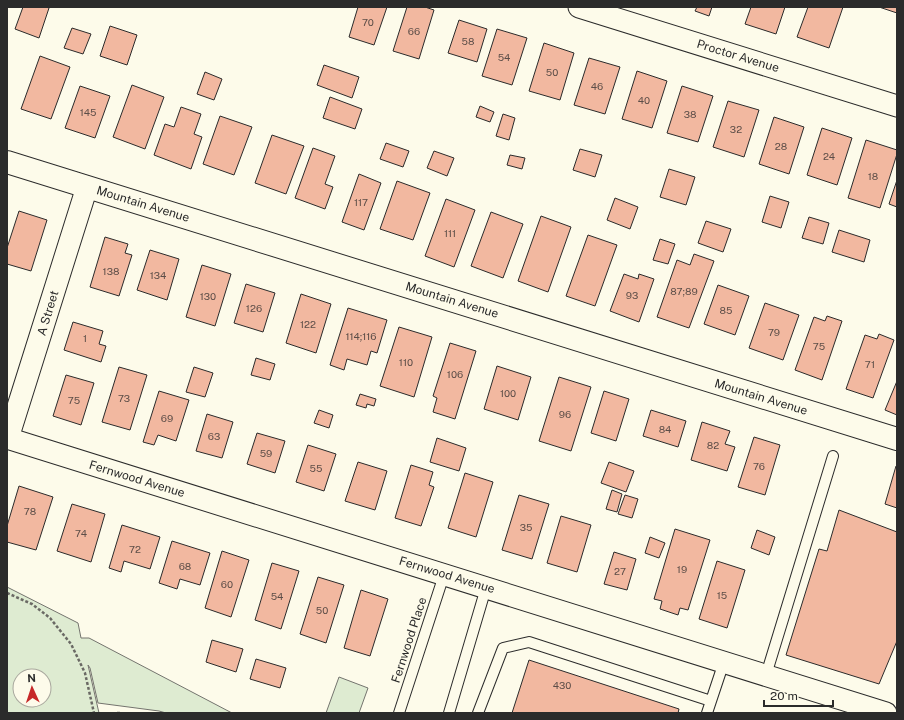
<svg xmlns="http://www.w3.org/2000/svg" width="904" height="720" font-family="'Public Sans',sans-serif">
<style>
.green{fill:#deebd1;stroke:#74746e;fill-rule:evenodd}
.building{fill:#f2b8a0;stroke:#2b2b2b}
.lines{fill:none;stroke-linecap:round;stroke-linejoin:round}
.service-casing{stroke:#2b2b2b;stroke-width:12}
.minor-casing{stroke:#2b2b2b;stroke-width:23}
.tertiary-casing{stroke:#2b2b2b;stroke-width:24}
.path{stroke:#6a6964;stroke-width:2.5;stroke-dasharray:3 2;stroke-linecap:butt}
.service{stroke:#fdfbea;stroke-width:10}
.minor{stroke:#fdfbea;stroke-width:21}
.tertiary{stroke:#fdfbea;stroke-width:22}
.labels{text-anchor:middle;stroke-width:3;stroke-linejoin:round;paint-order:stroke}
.number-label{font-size:10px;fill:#5d4e48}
.street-label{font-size:12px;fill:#2b2b2b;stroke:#fdfbea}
</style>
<rect width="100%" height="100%" fill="#fdfbea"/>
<path class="green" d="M 7,587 L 78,623 L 81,638 L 89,638 L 232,713 L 166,713 L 159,711 L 98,703 L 90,668 L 88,665 L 99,713 L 7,713 ZM 20,676 L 44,676 L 44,700 L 20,700 Z
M 339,677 L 368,688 L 359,713 L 326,713 Z"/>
<path class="building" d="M 23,7 L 47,7 L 49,8 L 39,38 L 15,29 Z
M 358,7 L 387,7 L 374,45 L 349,37 Z
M 407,7 L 425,7 L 434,10 L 419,59 L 393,51 Z
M 697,7 L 712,7 L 709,16 L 695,11 Z
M 751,7 L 785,7 L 776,34 L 745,24 Z
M 808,7 L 843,7 L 829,48 L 797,37 Z
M 879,7 L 897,7 L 897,13 Z
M 459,20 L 487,29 L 477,62 L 448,53 Z
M 110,26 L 137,35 L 127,65 L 100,56 Z
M 72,28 L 91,34 L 83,54 L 64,48 Z
M 497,29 L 527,38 L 512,85 L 482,76 Z
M 544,43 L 574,53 L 560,100 L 529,91 Z
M 40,56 L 70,67 L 51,119 L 21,109 Z
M 589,58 L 620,67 L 605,114 L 574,105 Z
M 324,65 L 359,77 L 352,98 L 317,85 Z
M 637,71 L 667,81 L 652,128 L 622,119 Z
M 205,72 L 222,79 L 214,100 L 197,94 Z
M 132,85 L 164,97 L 145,149 L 113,137 Z
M 80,86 L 110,96 L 95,138 L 65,128 Z
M 682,86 L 713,96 L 698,142 L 667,133 Z
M 330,97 L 362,109 L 355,129 L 323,118 Z
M 728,101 L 759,110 L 744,157 L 713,147 Z
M 480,106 L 494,112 L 490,122 L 476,117 Z
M 181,107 L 201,114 L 194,134 L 202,137 L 191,169 L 154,155 L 165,124 L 174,127 Z
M 503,114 L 515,118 L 509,140 L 496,136 Z
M 220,116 L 252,127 L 234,175 L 203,164 Z
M 774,117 L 804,127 L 789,174 L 759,164 Z
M 822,128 L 852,138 L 837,185 L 807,175 Z
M 272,135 L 304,146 L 286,194 L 255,183 Z
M 866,140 L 897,150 L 897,154 L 880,208 L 848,198 Z
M 386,143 L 409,151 L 403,167 L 380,159 Z
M 313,148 L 335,156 L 325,184 L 333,187 L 325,209 L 295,198 Z
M 580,149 L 602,155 L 595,177 L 573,170 Z
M 434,151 L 454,158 L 447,176 L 427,168 Z
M 510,155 L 525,158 L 522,169 L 507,165 Z
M 669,169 L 695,177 L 686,205 L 660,197 Z
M 359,174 L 381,183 L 364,230 L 342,222 Z
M 897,180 L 897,207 L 889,204 Z
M 397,181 L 430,193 L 413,240 L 380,229 Z
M 770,196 L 789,202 L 781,228 L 762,222 Z
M 615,198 L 638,207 L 630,229 L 607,220 Z
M 446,199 L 475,210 L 454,267 L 425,256 Z
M 19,211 L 47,220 L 31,271 L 7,264 L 7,248 Z
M 491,212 L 523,224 L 503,278 L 471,266 Z
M 541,216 L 571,227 L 548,292 L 518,281 Z
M 809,217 L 829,223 L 823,244 L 802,238 Z
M 706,221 L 731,229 L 723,252 L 698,243 Z
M 839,230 L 870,240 L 864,262 L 832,252 Z
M 588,235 L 617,245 L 595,306 L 566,296 Z
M 105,237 L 128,244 L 125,253 L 132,255 L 119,296 L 90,287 Z
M 660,239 L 675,244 L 668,264 L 653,260 Z
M 150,250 L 179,259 L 167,300 L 137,290 Z
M 694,254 L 714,261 L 689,328 L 657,317 L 677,260 L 690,265 Z
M 202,265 L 231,274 L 215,326 L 186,317 Z
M 624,274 L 638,279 L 639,274 L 654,279 L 639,322 L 610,311 Z
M 246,284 L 275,293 L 263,332 L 234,323 Z
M 718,285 L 749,296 L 735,335 L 704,324 Z
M 301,294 L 331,304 L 316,353 L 286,343 Z
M 765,303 L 799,315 L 783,360 L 749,348 Z
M 348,308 L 387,320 L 377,353 L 371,351 L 367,365 L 347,359 L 344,370 L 330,365 Z
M 827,316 L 842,321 L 822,380 L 795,370 L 814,317 L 825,321 Z
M 73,322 L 103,331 L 99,344 L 106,346 L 101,362 L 64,350 Z
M 399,327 L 432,337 L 414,397 L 380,386 Z
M 879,334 L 894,340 L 873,398 L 846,389 L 865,335 L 877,339 Z
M 450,343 L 476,351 L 455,419 L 433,412 L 437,398 L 433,396 Z
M 256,358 L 275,364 L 270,380 L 251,375 Z
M 497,366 L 531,377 L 518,420 L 484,409 Z
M 119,367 L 147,375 L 130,430 L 102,422 Z
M 194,367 L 213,373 L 205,397 L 186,392 Z
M 66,375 L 94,383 L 81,425 L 53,416 Z
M 559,377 L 591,387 L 571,451 L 539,441 Z
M 897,381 L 897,415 L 885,410 Z
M 159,391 L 189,400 L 176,441 L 158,435 L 154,445 L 143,442 Z
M 604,391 L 629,399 L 616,441 L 591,433 Z
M 360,394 L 376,399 L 374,406 L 367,404 L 366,408 L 356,405 Z
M 319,410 L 333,415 L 329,428 L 314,423 Z
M 651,410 L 686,421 L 678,447 L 643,436 Z
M 207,414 L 233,422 L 222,458 L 196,451 Z
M 702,422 L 730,431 L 725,444 L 735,447 L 727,471 L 691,460 Z
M 257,433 L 285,441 L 275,473 L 247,464 Z
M 754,437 L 780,445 L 765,495 L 738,487 Z
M 437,438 L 466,448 L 459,471 L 430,462 Z
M 308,445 L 336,454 L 324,491 L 296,482 Z
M 358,462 L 387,471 L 375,510 L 345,501 Z
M 609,462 L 634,471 L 626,492 L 601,483 Z
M 411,465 L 433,472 L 429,485 L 434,487 L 421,526 L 395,518 Z
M 896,466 L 897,467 L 897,508 L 885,504 Z
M 465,473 L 493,482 L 476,537 L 448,528 Z
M 19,486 L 53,497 L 36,550 L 7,542 L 7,526 Z
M 612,490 L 622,494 L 617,512 L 606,509 Z
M 519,495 L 549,504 L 532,559 L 502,550 Z
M 625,495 L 638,499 L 632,518 L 618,514 Z
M 72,504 L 105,514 L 91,562 L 57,551 Z
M 839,510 L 897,532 L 897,641 L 879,684 L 786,655 L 819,549 L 827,551 Z
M 561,516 L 591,525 L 577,572 L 547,563 Z
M 122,525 L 160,537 L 150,569 L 124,561 L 121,572 L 109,568 Z
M 675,529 L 710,540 L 688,610 L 680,608 L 678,615 L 660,609 L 662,601 L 654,599 Z
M 757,530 L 775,537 L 769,555 L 751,548 Z
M 650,537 L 665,543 L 659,558 L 645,553 Z
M 172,541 L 210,553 L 200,585 L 180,579 L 177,589 L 159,583 Z
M 222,551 L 249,560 L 231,617 L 205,608 Z
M 614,552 L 636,559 L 627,590 L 604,584 Z
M 717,561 L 745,570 L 727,628 L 699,619 Z
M 272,563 L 299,571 L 281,629 L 255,620 Z
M 318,577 L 344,585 L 326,643 L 300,634 Z
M 361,590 L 388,599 L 370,656 L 344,648 Z
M 212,640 L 243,649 L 236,672 L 206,662 Z
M 256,659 L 286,668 L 280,688 L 250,679 Z
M 529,660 L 679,709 L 678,713 L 512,713 Z"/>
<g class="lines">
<g class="service-casing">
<path id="service" d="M 766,675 L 833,456
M 399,713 L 444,575
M 449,713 L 486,588
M 478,713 L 503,648 L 529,642 L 711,701
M 707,713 L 724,662"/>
</g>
<g class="minor-casing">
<path id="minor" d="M 579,7 L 897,106
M 7,438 L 886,713
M 8,438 L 87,187"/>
</g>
<g class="tertiary-casing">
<path id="tertiary" d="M 7,162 L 897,439"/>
</g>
<path class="path" d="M 7,593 L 32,604 L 50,618 L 71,644 L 85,673 L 94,713
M 117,713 L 121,713"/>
<use href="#service" class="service"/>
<use href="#minor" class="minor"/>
<use href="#tertiary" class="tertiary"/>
</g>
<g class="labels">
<g class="number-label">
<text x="368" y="26">70</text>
<text x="414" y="35">66</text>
<text x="468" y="45">58</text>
<text x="504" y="61">54</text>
<text x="552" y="76">50</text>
<text x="597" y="90">46</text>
<text x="644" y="104">40</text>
<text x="88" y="116">145</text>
<text x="690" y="118">38</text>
<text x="736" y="133">32</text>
<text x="781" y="150">28</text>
<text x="829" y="160">24</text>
<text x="873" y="180">18</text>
<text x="361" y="206">117</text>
<text x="450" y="237">111</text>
<text x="111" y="275">138</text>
<text x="158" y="279">134</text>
<text x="684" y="295">87;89</text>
<text x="632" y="299">93</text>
<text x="208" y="300">130</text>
<text x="254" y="312">126</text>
<text x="726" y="314">85</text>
<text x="308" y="328">122</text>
<text x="774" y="336">79</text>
<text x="361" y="340">114;116</text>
<text x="85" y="342">1</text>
<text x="819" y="350">75</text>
<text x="406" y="366">110</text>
<text x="870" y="368">71</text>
<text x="455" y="378">106</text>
<text x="508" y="397">100</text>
<text x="124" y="402">73</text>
<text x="74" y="404">75</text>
<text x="565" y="418">96</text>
<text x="167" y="422">69</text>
<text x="665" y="433">84</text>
<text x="214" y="440">63</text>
<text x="713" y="449">82</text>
<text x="266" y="457">59</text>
<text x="759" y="470">76</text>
<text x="316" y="472">55</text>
<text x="30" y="515">78</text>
<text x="526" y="531">35</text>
<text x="81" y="537">74</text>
<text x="135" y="553">72</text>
<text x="185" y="570">68</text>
<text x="682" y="573">19</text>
<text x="620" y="575">27</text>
<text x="227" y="588">60</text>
<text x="722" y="599">15</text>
<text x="277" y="600">54</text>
<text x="322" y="614">50</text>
<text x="562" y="689">430</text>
</g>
<g class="street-label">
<text transform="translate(738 56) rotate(17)" y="4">Proctor Avenue</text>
<text transform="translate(143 204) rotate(17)" y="4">Mountain Avenue</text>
<text transform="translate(452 300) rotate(17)" y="4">Mountain Avenue</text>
<text transform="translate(48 313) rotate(-73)" y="4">A Street</text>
<text transform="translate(761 397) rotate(17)" y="4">Mountain Avenue</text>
<text transform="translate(137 479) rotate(17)" y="4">Fernwood Avenue</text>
<text transform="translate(447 575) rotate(17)" y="4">Fernwood Avenue</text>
<text transform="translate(409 640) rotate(-72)" y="4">Fernwood Place</text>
</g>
</g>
<rect width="904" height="720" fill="none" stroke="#2b2b2b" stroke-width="16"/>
<g transform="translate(32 688) rotate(357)"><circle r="19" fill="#fdfbea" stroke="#a9a89e"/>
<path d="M0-3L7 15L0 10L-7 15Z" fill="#c62828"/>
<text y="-6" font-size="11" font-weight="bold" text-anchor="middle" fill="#2b2b2b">N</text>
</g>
<path d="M764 700v6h69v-6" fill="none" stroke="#2b2b2b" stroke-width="2"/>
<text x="770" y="700" font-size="12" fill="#2b2b2b" stroke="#fdfbea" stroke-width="3" paint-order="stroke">20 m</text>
</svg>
